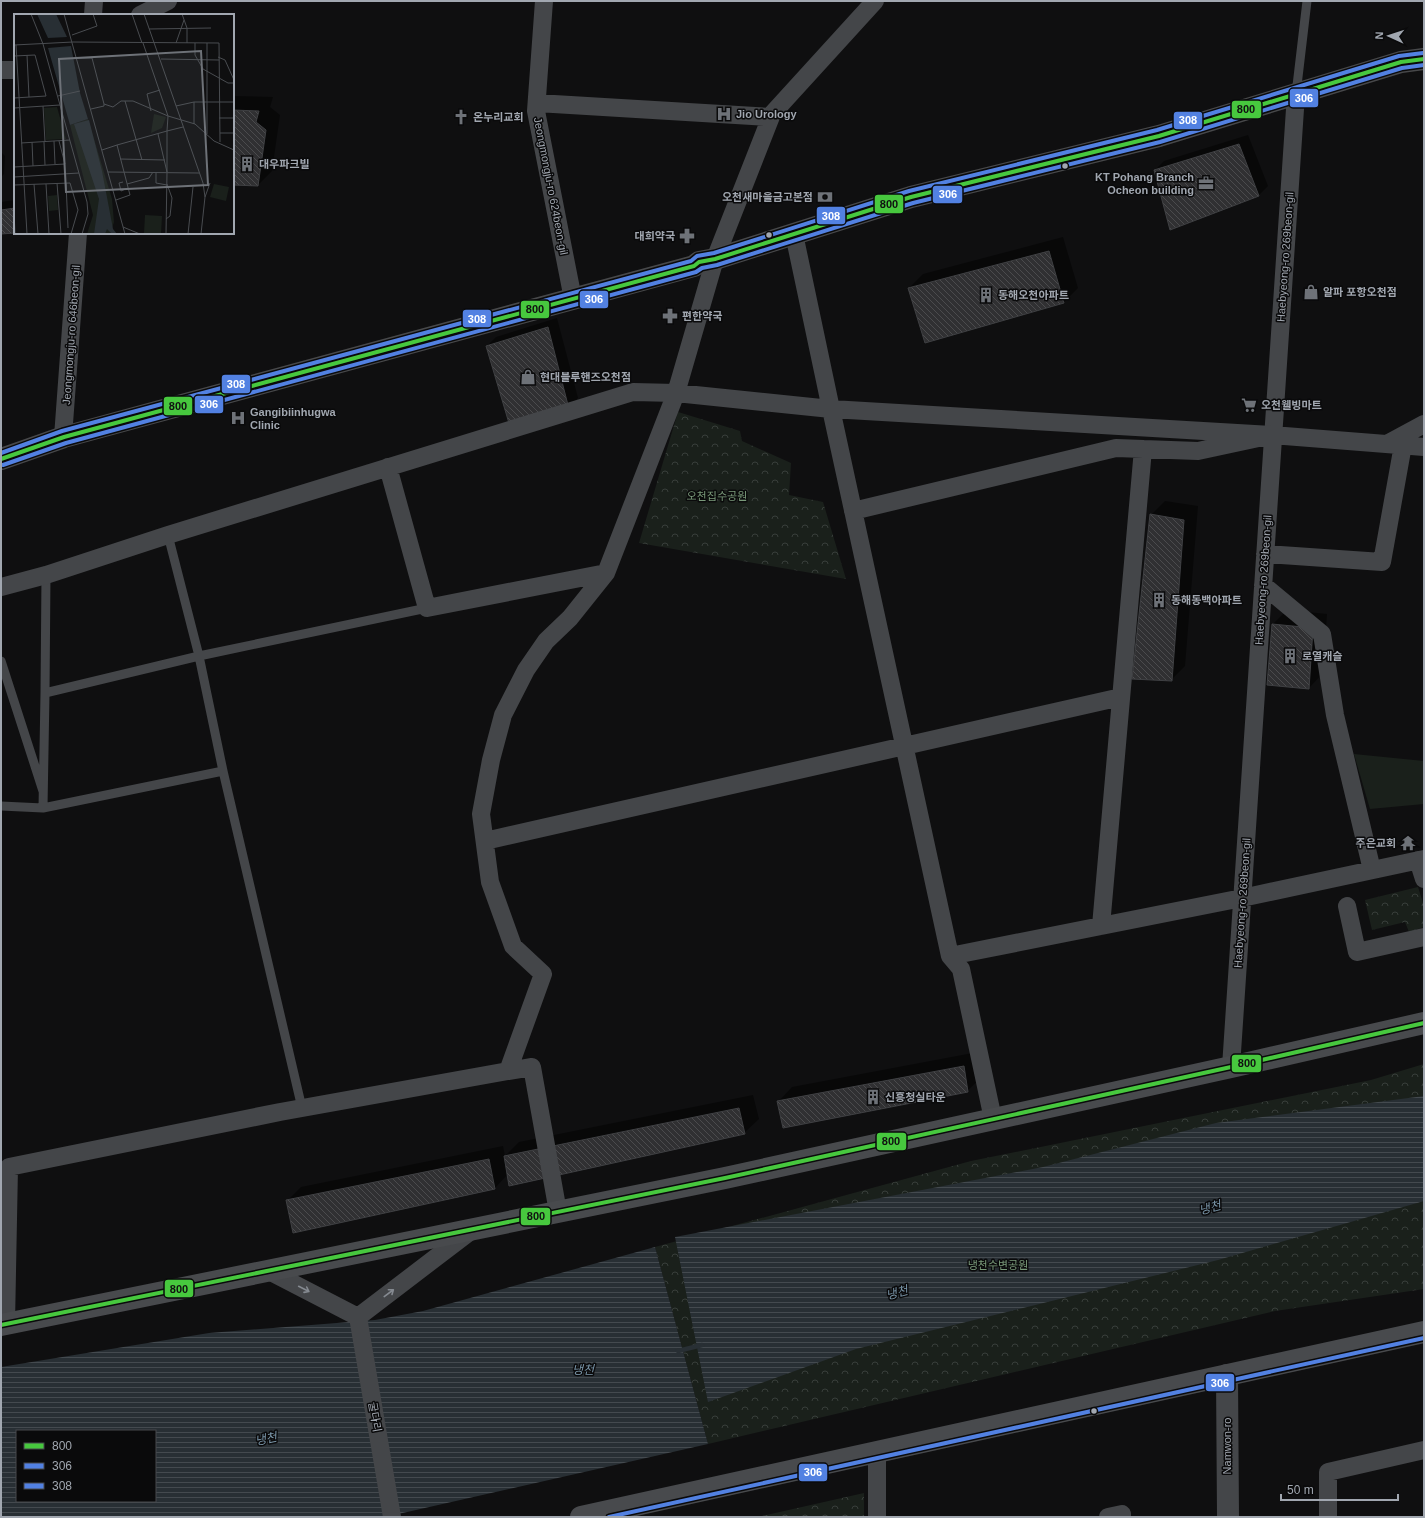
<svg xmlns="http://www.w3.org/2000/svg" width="1425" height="1518" font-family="Helvetica,'Noto Sans KR',sans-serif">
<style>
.park{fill:url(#park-crowns)}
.garden{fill:#1a201b}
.water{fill:url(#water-rules);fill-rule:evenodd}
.shadow{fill:#0007}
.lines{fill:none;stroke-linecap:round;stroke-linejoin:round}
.stream{stroke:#282f34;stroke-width:4.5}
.building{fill:url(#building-back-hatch);stroke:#3f4043}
.service{stroke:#444649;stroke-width:9}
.minor{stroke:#444649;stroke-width:18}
.tertiary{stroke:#444649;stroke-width:22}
.secondary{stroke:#484a4d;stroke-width:22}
.primary{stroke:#47484a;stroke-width:22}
.bus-1-casing{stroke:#0a0a0b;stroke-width:7}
.bus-2-casing{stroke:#0a0a0b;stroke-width:7}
.bus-3-casing{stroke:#0a0a0b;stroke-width:7}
.bus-1{stroke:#47c83e;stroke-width:4}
.bus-2{stroke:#5281e2;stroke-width:4}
.bus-3{stroke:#5281e2;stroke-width:4}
.oneway{stroke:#858a91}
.bus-dot{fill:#a1a7b0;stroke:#0a0a0b;stroke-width:1.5}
.labels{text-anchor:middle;stroke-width:3;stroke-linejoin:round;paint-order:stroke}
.poi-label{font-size:11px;font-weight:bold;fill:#a1a7b0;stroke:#0a0a0b;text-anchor:start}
.street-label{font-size:11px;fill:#a1a7b0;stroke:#0a0a0b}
.park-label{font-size:11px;fill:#7a9a7a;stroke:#0a0a0b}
.water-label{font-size:12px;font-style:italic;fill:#7a96a9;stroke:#0a0a0b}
.inset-road{fill:none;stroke:#494c50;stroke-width:1}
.view{fill:#6e7278;fill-opacity:0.15;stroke:#6e7278;stroke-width:2}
.inset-edge{fill:none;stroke:#a1a7b0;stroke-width:2}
.line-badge{stroke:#0a0a0b;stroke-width:1.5}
.badge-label{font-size:11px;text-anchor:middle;font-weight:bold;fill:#fff}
.pale-badge-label{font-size:11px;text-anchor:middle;font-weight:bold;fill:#111}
</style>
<defs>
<pattern id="park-crowns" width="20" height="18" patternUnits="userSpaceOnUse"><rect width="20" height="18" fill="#1a201b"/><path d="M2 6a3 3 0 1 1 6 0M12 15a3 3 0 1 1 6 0" fill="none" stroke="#383e3a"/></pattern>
<pattern id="water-rules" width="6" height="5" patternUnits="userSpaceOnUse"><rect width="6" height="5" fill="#282f34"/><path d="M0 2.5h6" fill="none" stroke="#444a4f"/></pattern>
<pattern id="building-back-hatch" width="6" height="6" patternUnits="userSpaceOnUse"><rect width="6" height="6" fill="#303032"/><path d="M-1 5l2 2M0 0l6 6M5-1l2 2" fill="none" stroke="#4b4b4d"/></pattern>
</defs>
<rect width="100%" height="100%" fill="#0f0f10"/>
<path class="park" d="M 678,412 L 740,431 L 742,441 L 791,463 L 789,495 L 823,502 L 846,579 L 639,543 Z
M 1418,887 L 1424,906 L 1424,927 L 1409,932 L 1405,922 L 1372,930 L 1365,900 Z
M 1424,1064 L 1424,1289 L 1275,1311 L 708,1444 L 655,1247 L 971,1161 L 1371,1080 Z
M 864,1493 L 864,1517 L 757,1517 Z"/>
<path class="garden" d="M 1354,754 L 1424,761 L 1424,804 L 1370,809 Z"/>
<path class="water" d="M 1424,1096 L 1424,1201 L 1218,1260 L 856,1349 L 708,1402 L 675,1237 L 1043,1167 L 1216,1123 Z
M 655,1247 L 708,1444 L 385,1517 L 1,1517 L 1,1367 L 209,1333 L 375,1320 L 423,1311 ZM 17,1431 L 155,1431 L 155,1501 L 17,1501 Z"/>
<path class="shadow" d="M 233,96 L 273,97 L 270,107 L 280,115 L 272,171 L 258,185 L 233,143 Z
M 1248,135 L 1268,186 L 1259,195 L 1171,229 L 1155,170 L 1164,161 Z
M 1,152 L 5,156 L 4,174 L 1,177 Z
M 15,200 L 15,232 L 1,233 L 1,202 Z
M 1063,237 L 1078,288 L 1064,302 L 926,341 L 909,288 L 923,274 Z
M 557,318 L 578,398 L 568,408 L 487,346 L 496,337 Z
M 1165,501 L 1198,506 L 1185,666 L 1171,680 L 1151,515 Z
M 1287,610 L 1327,614 L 1323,673 L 1309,688 L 1273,624 Z
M 978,1052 L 982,1077 L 967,1091 L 778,1102 L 792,1087 Z
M 753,1095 L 759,1119 L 744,1133 L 508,1174 L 495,1188 L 287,1201 L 301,1187 L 503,1146 L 505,1156 L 519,1142 Z"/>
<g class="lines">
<path class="stream" d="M 678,1351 L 702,1345"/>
</g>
<path class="building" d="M 233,110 L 259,111 L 256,122 L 266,130 L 258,186 L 233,185 Z
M 1239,144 L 1259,196 L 1170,230 L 1154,170 Z
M 15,208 L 15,233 L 1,234 L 1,210 Z
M 1049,251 L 1064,303 L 925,343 L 908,288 Z
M 548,327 L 569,409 L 511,430 L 486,346 Z
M 1150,514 L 1184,520 L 1172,681 L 1132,679 Z
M 1272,624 L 1313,628 L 1309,689 L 1267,685 Z
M 964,1066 L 968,1092 L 783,1128 L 777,1101 Z
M 739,1108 L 745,1134 L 509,1186 L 504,1156 Z
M 489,1159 L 495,1189 L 293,1233 L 286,1200 Z"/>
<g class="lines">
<path class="service" d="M 1296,94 L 1307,1
M 168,535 L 199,656 L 223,771 L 302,1108
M 46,575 L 45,693 L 199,656 L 427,608
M 1,661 L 43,791
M 1,806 L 43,808 L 223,771
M 43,808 L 45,693"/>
<path class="minor" d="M 544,1 L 536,111 L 573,299
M 875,1 L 772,114 L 715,259 L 676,393 L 831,409 L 950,956 L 1242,898 L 1424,859
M 93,15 L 94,1
M 140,15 L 168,1
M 1,70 L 15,70
M 537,103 L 770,117
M 794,234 L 831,409 L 1272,435 L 1198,451 L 1116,448 L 853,511
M 1272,435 L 1424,447
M 63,437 L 78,233
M 1387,444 L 1424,424
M 388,467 L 427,608 L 606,573
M 1265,554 L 1382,562 L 1403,445
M 1263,585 L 1322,634 L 1335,715 L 1372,870
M 1,587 L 46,575 L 168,535 L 633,392 L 676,393 L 606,573 L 570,618 L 546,641 L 526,670 L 503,715 L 491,760 L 481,814 L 490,882 L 513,946 L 543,974 L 508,1071 L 280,1112 L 9,1167 L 6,1324
M 485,841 L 1121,697
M 1418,860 L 1424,879
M 1347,906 L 1357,952 L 1424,937
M 1101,926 L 1143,449
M 950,956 L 961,969 L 993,1119
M 1231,1067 L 1296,94
M 508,1071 L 532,1067 L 558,1212
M 269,1271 L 358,1317
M 358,1317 L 392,1517
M 358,1317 L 472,1230
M 877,1517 L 877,1452
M 1108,1517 L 1122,1514 L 1122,1517
M 1328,1517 L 1328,1472 L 1424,1450"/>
<path class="tertiary" d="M 1227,1375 L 1228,1517"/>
<path class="secondary" d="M 1,1325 L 725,1178 L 1231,1067 L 1424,1023
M 581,1517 L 1424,1332"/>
<path class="primary" d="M 1,459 L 64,437 L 694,266 L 699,262 L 715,259 L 911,197 L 1159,136 L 1401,62 L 1424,59"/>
<g class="bus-1-casing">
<path id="bus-1" d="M 1,459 L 64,437 L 694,266 L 699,262 L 715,259 L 911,197 L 1159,136 L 1401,62 L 1424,59
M 1,1325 L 725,1178 L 1231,1067 L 1424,1023"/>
</g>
<g class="bus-2-casing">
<path id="bus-2" d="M 3,465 L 66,443 L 696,272 L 702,268 L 717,265 L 913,203 L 1160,142 L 1402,68 L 1424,65
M 609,1517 L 1424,1338"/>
</g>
<g class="bus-3-casing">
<path id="bus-3" d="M 1,453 L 62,431 L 691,261 L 697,256 L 714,253 L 909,191 L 1157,130 L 1399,56 L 1423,53"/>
</g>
<use href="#bus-1" class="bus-1"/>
<use href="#bus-2" class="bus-2"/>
<use href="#bus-3" class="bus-3"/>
</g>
<defs><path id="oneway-shaft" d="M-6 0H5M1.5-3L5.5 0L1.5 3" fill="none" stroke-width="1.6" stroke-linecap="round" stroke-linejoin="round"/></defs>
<g class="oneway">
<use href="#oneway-shaft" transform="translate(304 1289) rotate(27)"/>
<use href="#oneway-shaft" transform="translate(389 1293) rotate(-37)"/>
</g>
<defs>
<g id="hospital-bare" transform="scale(1.2)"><path d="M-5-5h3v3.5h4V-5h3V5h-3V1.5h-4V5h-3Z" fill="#6e7278" stroke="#0a0a0b" stroke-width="2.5" paint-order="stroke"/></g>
<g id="church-bare" transform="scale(1.2)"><path d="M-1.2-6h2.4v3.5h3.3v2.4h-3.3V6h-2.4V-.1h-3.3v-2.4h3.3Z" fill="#6e7278" stroke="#0a0a0b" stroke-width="2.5" paint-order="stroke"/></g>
<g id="building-bare" transform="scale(1.2)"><path d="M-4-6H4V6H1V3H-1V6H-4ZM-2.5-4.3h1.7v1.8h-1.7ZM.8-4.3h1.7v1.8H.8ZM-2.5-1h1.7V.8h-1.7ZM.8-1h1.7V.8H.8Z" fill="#6e7278" stroke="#0a0a0b" stroke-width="2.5" paint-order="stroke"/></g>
<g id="office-bare" transform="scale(1.2)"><path d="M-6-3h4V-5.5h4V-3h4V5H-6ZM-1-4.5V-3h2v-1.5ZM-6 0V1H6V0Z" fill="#6e7278" stroke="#0a0a0b" stroke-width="2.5" paint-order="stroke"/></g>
<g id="bank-bare" transform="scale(1.2)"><path d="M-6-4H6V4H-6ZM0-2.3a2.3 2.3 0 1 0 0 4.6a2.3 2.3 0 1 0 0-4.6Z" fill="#6e7278" stroke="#0a0a0b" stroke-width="2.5" paint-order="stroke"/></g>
<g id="pharmacy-bare" transform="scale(1.2)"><path d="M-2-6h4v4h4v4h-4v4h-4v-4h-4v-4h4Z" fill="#6e7278" stroke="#0a0a0b" stroke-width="2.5" paint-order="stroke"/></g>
<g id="shop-bare" transform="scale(1.2)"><path d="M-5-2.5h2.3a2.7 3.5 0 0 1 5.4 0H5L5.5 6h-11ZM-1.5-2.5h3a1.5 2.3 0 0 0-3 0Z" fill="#6e7278" stroke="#0a0a0b" stroke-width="2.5" paint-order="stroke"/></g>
<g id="supermarket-bare" transform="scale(1.2)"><path d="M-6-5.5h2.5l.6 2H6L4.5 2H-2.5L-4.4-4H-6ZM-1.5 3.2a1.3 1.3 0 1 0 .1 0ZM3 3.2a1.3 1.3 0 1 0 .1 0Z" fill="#6e7278" stroke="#0a0a0b" stroke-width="2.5" paint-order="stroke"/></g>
<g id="temple-bare" transform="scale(1.2)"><path d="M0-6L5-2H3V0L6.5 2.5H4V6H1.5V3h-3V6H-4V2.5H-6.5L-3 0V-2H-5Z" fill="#6e7278" stroke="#0a0a0b" stroke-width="2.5" paint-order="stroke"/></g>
</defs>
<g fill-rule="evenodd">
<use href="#hospital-bare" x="724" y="114"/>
<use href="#church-bare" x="461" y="117"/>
<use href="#building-bare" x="247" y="164"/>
<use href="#office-bare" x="1206" y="183"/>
<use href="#bank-bare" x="825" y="197"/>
<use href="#pharmacy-bare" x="687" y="236"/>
<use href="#shop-bare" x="1311" y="292"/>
<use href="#building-bare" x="986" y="295"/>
<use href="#pharmacy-bare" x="670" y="316"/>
<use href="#shop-bare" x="528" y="377"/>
<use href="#supermarket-bare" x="1249" y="405"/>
<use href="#hospital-bare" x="238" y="418"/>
<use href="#building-bare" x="1159" y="600"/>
<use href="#building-bare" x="1290" y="656"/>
<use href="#temple-bare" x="1408" y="843"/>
<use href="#building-bare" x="873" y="1097"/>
</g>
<g class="bus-dot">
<circle cx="1065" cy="166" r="3.5"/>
<circle cx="769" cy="235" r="3.5"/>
<circle cx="1094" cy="1411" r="3.5"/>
</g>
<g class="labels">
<g class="poi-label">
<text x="736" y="118">Jio Urology</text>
<text x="473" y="121">온누리교회</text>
<text x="259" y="168">대우파크빌</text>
<text x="1194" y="181" text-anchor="end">KT Pohang Branch<tspan x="1194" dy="13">Ocheon building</tspan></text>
<text x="813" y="201" text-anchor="end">오천새마을금고본점</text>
<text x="675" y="240" text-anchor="end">대희약국</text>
<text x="1323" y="296">알파 포항오천점</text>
<text x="998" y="299">동해오천아파트</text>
<text x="682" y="320">편한약국</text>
<text x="540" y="381">현대블루핸즈오천점</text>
<text x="1261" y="409">오천웰빙마트</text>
<text x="250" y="416">Gangibiinhugwa<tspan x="250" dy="13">Clinic</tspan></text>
<text x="1171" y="604">동해동백아파트</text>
<text x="1302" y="660">로열캐슬</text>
<text x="1396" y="847" text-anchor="end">주은교회</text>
<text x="885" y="1101">신흥청실타운</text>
</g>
<g class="street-label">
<text transform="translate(551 186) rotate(79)" y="4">Jeongmongju-ro 624beon-gil</text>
<text transform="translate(1285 257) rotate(-86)" y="4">Haebyeong-ro 269beon-gil</text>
<text transform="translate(71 335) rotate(-86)" y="4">Jeongmongju-ro 646beon-gil</text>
<text transform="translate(1263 580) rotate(-86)" y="4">Haebyeong-ro 269beon-gil</text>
<text transform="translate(1242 903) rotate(-86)" y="4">Haebyeong-ro 269beon-gil</text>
<text transform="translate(375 1417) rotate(80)" y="4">굴다리</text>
<text transform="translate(1227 1446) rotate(-90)" y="4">Namwon-ro</text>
</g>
<g class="park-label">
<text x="717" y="500">오천집수공원</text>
<text x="998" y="1269">냉천수변공원</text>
</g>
<g class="water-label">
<text transform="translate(1210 1208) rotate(-15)" y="4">냉천</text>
<text transform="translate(897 1293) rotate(-15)" y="4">냉천</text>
<text x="583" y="1374">냉천</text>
<text transform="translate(266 1439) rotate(-12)" y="4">냉천</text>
</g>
</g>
<g transform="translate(14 14)">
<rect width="220" height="220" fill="#0f0f10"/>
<path d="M 43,93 L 52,125 L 32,126 L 30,94 ZM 140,100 L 152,103 L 148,114 L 137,119 ZM 74,105 L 98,185 L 100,208 L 96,220 L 73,220 L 79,201 L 56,111 ZM 43,181 L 44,196 L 35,197 L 34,182 Z" fill="#1a201b"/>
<path d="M 200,170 L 215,173 L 212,187 L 196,183 ZM 131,201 L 148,202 L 147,220 L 130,219 Z" fill="#1a201b"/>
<path d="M 23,0 L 42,0 L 53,23 L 34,24 ZM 57,32 L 66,79 L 74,105 L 56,111 L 34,34 ZM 75,106 L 88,157 L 99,215 L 103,220 L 98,220 L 93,215 L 91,220 L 80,220 L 85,185 L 60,110 Z" fill="#282f34"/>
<path class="inset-road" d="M 17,0 L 29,30M 50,0 L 111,220M 118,0 L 128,29M 130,0 L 189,169 L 191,183 L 187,220M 168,0 L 173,14 L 173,29M 135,15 L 197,14M 58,21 L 83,12 L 79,0M 162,29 L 170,6M 181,29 L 181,41 L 189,55 L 214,69 L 220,69M 29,30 L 73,188 L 74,200 L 68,220M 0,31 L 59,28 L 205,29 L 206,128M 2,31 L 13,220M 13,41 L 15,83M 0,42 L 21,41 L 32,82 L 0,84M 204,43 L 211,46 L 220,66M 64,44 L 78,44 L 90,90 L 99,93 L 107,87 L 119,87 L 154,102 L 129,29M 147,45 L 205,46M 44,82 L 66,77M 111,87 L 128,146M 29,92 L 31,128M 162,92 L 180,88 L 220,88M 0,94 L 46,91M 77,95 L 90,92 L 90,90M 137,97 L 133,80 L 146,76M 205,104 L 220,104M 180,110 L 180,88M 206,119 L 220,119M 144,120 L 153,158 L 153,117 L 169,113M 193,120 L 193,29M 40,127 L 41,150M 18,128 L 19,152M 30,128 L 31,151M 7,129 L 56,126M 88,136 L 103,131M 106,145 L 151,146M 0,153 L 51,150 L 45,127M 94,158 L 185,159M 142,158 L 142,169 L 153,171M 0,163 L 65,159M 109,168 L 105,169 L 107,177 L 114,174M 43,169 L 47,220M 52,169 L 54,214M 20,170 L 24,220M 32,170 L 35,220M 113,170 L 135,164 L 139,158M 0,171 L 56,169 L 64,196 L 57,220M 191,183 L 196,169M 102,186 L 116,181 L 103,131 L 153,117 L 154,102 L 181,110 L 200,127 L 220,136M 0,196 L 1,220M 152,205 L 156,202 L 158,184 L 153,170M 109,213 L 126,220M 152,220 L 153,158M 174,220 L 179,173"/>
<path class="view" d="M 187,37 L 194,171 L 52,178 L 45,45 Z"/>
<rect width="220" height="220" class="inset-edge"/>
</g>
<g class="line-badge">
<rect x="1289" y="88" width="30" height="20" rx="4" fill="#5281e2"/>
<rect x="1231" y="100" width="31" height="19" rx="4" fill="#47c83e"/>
<rect x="1173" y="111" width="30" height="19" rx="4" fill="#5281e2"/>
<rect x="932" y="185" width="31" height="19" rx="4" fill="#5281e2"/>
<rect x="874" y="194" width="30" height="20" rx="4" fill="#47c83e"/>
<rect x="816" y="206" width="30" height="19" rx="4" fill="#5281e2"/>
<rect x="579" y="290" width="30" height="19" rx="4" fill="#5281e2"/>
<rect x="520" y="300" width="30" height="19" rx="4" fill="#47c83e"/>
<rect x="462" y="309" width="30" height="19" rx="4" fill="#5281e2"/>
<rect x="221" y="374" width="30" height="20" rx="4" fill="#5281e2"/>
<rect x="194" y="395" width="30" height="19" rx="4" fill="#5281e2"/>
<rect x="163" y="396" width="30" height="20" rx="4" fill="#47c83e"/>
<rect x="1231" y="1054" width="31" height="19" rx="4" fill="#47c83e"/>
<rect x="876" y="1132" width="31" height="19" rx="4" fill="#47c83e"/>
<rect x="520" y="1207" width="31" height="19" rx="4" fill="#47c83e"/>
<rect x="164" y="1279" width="30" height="19" rx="4" fill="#47c83e"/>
<rect x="1205" y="1373" width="30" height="19" rx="4" fill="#5281e2"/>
<rect x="798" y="1463" width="30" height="19" rx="4" fill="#5281e2"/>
</g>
<g class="badge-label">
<text x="1304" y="102">306</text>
<text x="1188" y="124">308</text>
<text x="948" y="198">306</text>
<text x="831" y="220">308</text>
<text x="594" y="303">306</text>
<text x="477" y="323">308</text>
<text x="236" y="388">308</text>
<text x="209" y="408">306</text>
<text x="1220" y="1387">306</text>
<text x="813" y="1476">306</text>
</g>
<g class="pale-badge-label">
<text x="1246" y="113">800</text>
<text x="889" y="208">800</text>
<text x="535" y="313">800</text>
<text x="178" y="410">800</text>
<text x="1247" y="1067">800</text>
<text x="891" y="1145">800</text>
<text x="536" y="1220">800</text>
<text x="179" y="1293">800</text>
</g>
<rect width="1425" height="1518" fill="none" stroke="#a1a7b0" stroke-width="4"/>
<rect x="16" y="1430" width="140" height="72" fill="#0a0a0b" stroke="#46494d"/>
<rect x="24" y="1443" width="20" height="6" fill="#47c83e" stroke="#46494d"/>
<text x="52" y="1450" font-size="12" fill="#a1a7b0">800</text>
<rect x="24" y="1463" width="20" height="6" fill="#5281e2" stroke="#46494d"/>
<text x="52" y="1470" font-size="12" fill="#a1a7b0">306</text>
<rect x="24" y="1483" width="20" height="6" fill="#5281e2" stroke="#46494d"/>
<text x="52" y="1490" font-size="12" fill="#a1a7b0">308</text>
<g transform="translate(1389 36) rotate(273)" stroke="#0a0a0b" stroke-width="3" paint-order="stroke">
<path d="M0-3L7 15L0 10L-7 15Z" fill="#a1a7b0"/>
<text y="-6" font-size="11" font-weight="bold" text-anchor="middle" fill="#a1a7b0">N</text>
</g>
<path d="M1281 1494v6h117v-6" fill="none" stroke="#a1a7b0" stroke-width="2"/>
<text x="1287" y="1494" font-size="12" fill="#a1a7b0" stroke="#0a0a0b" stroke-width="3" paint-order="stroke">50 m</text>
</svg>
